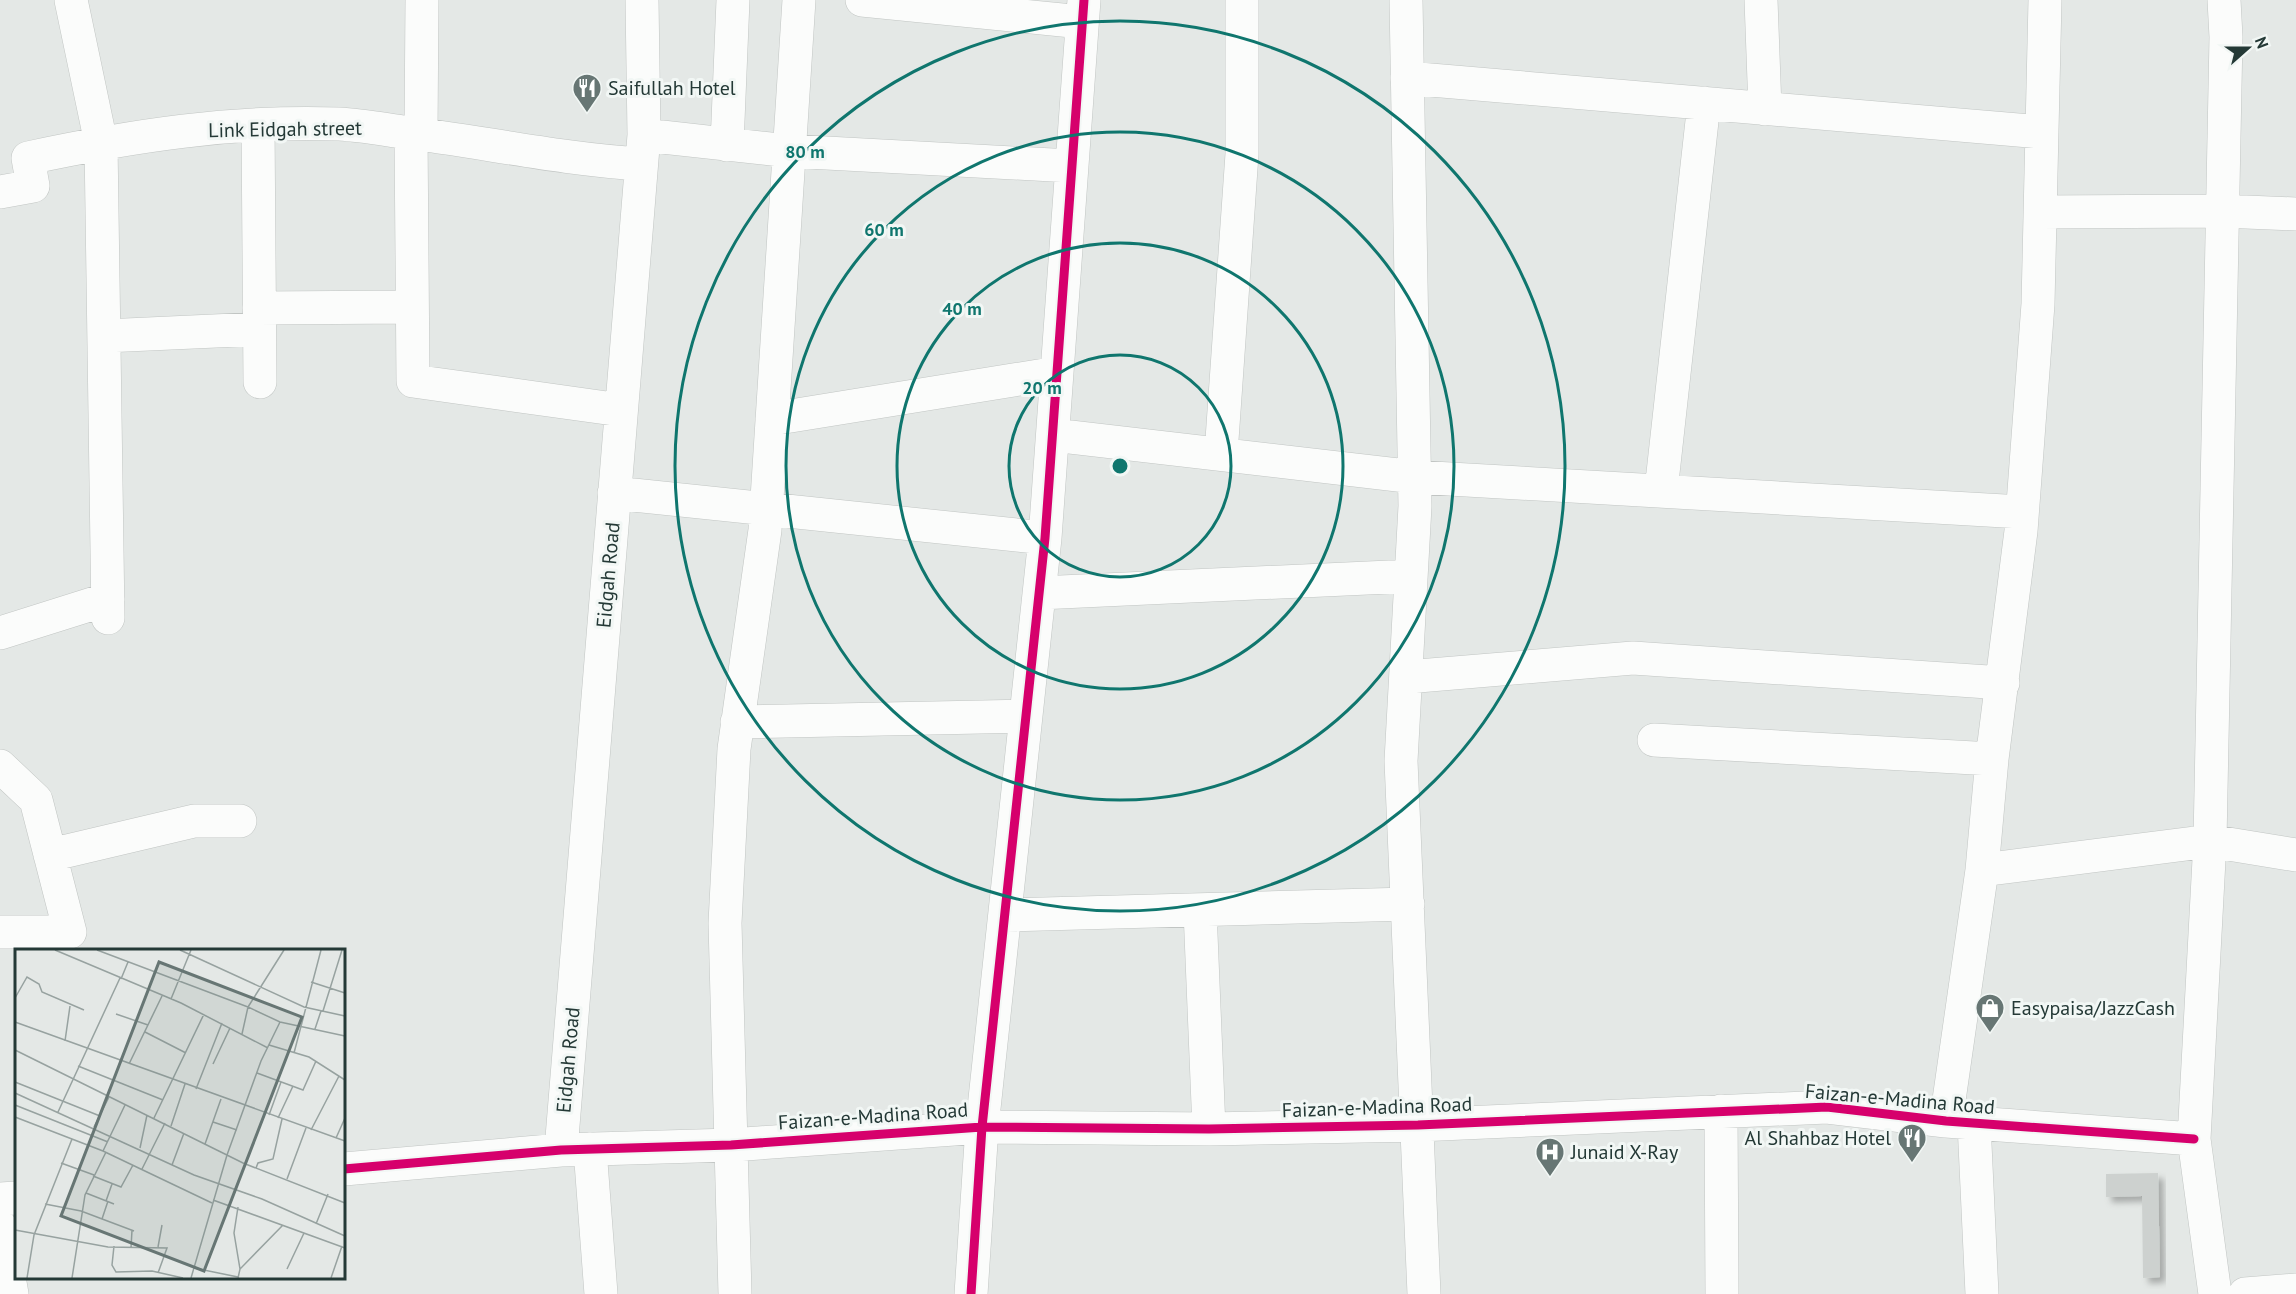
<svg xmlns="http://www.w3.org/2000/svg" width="2296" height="1294" font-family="'PT Sans',sans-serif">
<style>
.building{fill:#cdd1cf;filter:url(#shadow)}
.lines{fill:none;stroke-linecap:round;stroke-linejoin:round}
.minor-casing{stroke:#c1c5c3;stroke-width:34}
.minor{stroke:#fbfcfb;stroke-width:33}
.cycleway-casing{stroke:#f2f7f5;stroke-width:13}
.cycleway{stroke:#d6006c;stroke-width:9}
.ring{fill:none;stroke:#0f766e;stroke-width:3}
.labels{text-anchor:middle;stroke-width:6;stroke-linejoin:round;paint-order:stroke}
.poi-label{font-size:20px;fill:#243936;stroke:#f2f7f5;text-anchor:start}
.street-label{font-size:20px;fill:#243936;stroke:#f2f7f5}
.inset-road{fill:none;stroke:#97a2a0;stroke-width:1.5}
.view{fill:#677674;fill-opacity:0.15;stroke:#677674;stroke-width:3}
.inset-edge{fill:none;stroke:#243936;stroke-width:3}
.centre{fill:#0f766e;stroke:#f2f7f5;stroke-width:3}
.ring-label{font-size:18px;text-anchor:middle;font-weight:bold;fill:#0f766e;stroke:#f2f7f5;stroke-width:6;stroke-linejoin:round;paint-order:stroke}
</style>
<defs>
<filter id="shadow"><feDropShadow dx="5.5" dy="5.5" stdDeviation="3" flood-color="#0004"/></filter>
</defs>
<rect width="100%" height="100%" fill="#e4e8e6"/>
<path class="building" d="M 2158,1173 L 2160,1277 L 2143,1278 L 2142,1196 L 2106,1197 L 2106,1174 Z"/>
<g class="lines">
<g class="minor-casing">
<path id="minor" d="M 71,0 L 101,143 L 108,618
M 862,0 L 1082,22
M 1406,0 L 1415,506 L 1401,761 L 1424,1294
M 1761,0 L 1765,109
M 1407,78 L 2042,132
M 258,125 L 260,382
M 411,133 L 413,381 L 621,410
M 421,134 L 422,0
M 644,135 L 789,151 L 1071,166
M 727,145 L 733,0
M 0,192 L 33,186 L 28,158 C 131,136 234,120 339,124 C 360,125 382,129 403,132 C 483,142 561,159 641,164
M 2041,212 L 2222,211 L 2296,214
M 259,308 L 412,307
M 104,336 L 259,329
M 772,419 L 1057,373
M 1053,435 L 1415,477 L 2022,512
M 1221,454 L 1242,154 L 1242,0
M 1661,491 L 1704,103
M 614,493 L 1045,538
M 1039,593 L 1411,576
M 0,633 L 108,599
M 1406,677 L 1633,658 L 2003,683
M 737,722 L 1026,716
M 1654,740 L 1992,759
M 0,766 L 36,800 L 70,932 L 0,932
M 50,855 L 194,821 L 240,821
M 1982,870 L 2210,841 L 2226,37 L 2224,0
M 1200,910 L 1209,1129
M 1005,915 L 1408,904
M 1721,1111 L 1722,1294
M 1946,1121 L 1982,870 L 1992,759 L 2021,531 L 2038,304 L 2045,0
M 1974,1123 L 1982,1294
M 590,1149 L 601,1294
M 561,1150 L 644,135 L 642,0
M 344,1169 L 561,1150 L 731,1145 L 982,1127 L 1209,1129 L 1418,1125 L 1827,1107 L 1946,1121 L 2194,1139
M 0,1199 L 16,1198
M 0,1226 L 12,1294
M 735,1294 L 725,923 L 734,749 L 765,530 L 799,0
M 971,1294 L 982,1127 L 1045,538 L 1084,0
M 2215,1294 L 2194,1139 L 2210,841 L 2296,855
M 2245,1294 L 2296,1290"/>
</g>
<use href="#minor" class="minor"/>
<g class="cycleway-casing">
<path id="cycleway" d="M 344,1169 L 561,1150 L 731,1145 L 982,1127 L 1209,1129 L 1418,1125 L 1827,1107 L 1946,1121 L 2194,1139
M 971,1294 L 982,1127 L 1045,538 L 1084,0"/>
</g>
<use href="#cycleway" class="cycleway"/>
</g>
<g class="ring">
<circle cx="1120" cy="466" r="111"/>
<circle cx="1120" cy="466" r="223"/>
<circle cx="1120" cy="466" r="334"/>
<circle cx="1120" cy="466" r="445"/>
</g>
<defs>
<g id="restaurant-pin" transform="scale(1.5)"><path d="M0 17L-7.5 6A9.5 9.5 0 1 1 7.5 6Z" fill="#677674" stroke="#f2f7f5"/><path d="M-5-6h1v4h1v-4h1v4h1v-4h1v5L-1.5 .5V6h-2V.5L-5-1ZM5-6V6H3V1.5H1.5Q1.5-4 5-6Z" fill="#fff"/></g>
<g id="shop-pin" transform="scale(1.5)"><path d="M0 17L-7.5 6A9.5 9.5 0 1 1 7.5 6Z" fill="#677674" stroke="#f2f7f5"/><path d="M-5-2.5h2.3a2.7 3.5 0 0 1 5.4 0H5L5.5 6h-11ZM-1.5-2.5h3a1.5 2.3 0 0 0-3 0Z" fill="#fff"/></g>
<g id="hospital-pin" transform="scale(1.5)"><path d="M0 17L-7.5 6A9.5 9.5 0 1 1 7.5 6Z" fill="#677674" stroke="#f2f7f5"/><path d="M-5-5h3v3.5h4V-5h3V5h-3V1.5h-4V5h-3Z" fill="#fff"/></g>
</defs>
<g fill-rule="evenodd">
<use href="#restaurant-pin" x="587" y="88"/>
<use href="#shop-pin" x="1990" y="1008"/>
<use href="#restaurant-pin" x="1912" y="1138"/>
<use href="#hospital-pin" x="1550" y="1152"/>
</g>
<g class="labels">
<g class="poi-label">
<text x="608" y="95">Saifullah Hotel</text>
<text x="2011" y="1015">Easypaisa/JazzCash</text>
<text x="1891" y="1145" text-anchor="end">Al Shahbaz Hotel</text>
<text x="1571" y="1159">Junaid X-Ray</text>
</g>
<g class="street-label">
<text transform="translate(285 129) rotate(-1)" y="7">Link Eidgah street</text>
<text transform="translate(608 575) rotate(-85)" y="7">Eidgah Road</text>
<text transform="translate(568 1060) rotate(-85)" y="7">Eidgah Road</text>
<text transform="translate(1900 1099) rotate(5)" y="7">Faizan-e-Madina Road</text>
<text transform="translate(1377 1107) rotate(-2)" y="7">Faizan-e-Madina Road</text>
<text transform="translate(873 1116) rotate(-4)" y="7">Faizan-e-Madina Road</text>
</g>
</g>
<g transform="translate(15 949)">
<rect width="330" height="330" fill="#e4e8e6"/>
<path class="inset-road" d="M 40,1 L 166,54 L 253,99M 82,1 L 233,58 L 227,85M 165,1 L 289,58 L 330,67M 269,1 L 233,58 L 265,73 L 330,87M 106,30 L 113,13M 296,33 L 330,44M 0,49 L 12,28 L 24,35 L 27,43 L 69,61M 156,50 L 176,1M 308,62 L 327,1M 101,65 L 133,76M 0,73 L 330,192M 300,80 L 306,62M 130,83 L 171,104M 50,92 L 55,57M 254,96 L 294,108 L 330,131M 0,101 L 228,214 L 330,254M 279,104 L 306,1M 114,115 L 147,47M 198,115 L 215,79M 63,117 L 148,151M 242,124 L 288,141 L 301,112M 0,133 L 85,167M 181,140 L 207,74M 0,144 L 179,226 L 247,250 L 330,287M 0,156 L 93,193M 43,163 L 105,29M 254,166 L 266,133M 0,168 L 88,202 L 197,254M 139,169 L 189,65M 263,169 L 278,137M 198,173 L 222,181M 156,177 L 170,135M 79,178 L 94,148M 296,181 L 324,127M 321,189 L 330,169M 190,195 L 206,150M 125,199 L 132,166M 88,202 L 110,156M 46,214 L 79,226M 157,216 L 169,184M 241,219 L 243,214 L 258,210 L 267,170M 127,220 L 150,174M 78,227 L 106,238 L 118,216M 272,230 L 291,179M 71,244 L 99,255M 198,251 L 330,299M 91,252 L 97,235M 30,255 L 66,262 L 119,282M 223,258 L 219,284 L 225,320M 87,270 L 93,252M 301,275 L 313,245M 0,281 L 93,298 L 152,299 L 143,324M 99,297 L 97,316 L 101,323 L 137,322 L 168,329M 143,298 L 147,276M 116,299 L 117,281M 179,319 L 223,328M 272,320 L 289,284M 12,329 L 19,286 L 57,190M 57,329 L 70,246 L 91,203M 176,329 L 212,206 L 246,112 L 265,73M 223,329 L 225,320 L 268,276M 316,329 L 327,297"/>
<path class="view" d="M 144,13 L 287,68 L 189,322 L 46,267 Z"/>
<rect width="330" height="330" class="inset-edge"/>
</g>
<circle cx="1120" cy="466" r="9" class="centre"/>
<g class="ring-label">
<text x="805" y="158">80 m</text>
<text x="884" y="236">60 m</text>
<text x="962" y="315">40 m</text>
<text x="1042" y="394">20 m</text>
</g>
<g transform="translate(2248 48) rotate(69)" stroke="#f2f7f5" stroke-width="4.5" paint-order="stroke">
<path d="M0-4.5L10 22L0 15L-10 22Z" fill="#243936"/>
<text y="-9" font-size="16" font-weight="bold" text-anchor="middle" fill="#243936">N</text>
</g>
</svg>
